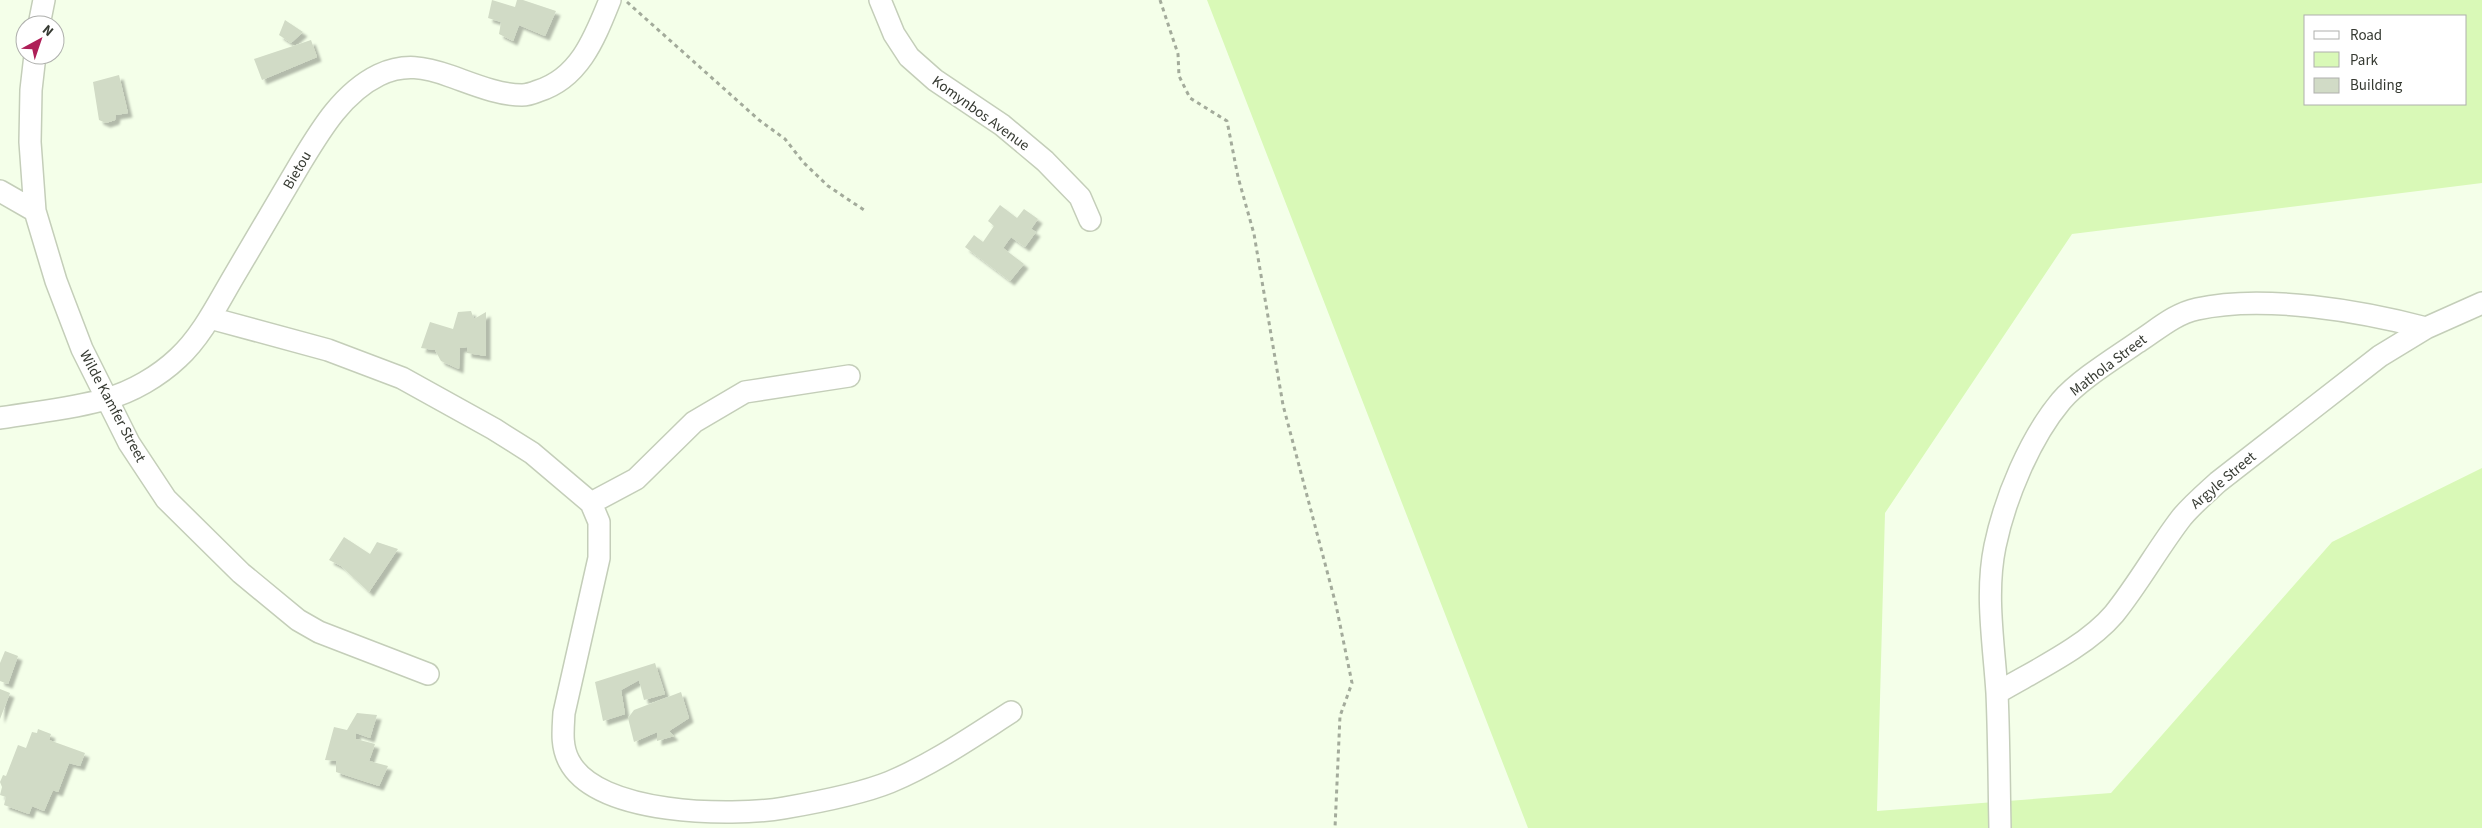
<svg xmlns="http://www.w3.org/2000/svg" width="2482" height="828" font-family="'Source Sans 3',sans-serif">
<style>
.green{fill:#d9f9b7;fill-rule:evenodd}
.building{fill:#d1dbc6;filter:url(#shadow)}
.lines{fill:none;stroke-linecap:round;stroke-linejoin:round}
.minor-casing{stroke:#c4ceb9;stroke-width:24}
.path{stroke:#a3ab9b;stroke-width:3;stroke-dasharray:4 4;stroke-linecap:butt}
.minor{stroke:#fff;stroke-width:21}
.labels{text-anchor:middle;stroke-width:4;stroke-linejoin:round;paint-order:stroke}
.street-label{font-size:15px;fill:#363a32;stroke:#fff}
</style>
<defs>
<filter id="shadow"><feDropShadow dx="4.5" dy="4.5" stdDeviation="1" flood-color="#0004"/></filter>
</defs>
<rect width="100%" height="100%" fill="#f4ffe9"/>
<path class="green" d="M 1207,0 L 2482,0 L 2482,183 L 2072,234 L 1885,513 L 1877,811 L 2111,793 L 2332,542 L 2482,468 L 2482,828 L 1528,828 ZM 2306,16 L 2466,16 L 2466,104 L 2306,104 Z"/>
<path class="building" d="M 492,0 L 515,7 L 517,0 L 523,0 L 556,11 L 545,36 L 519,25 L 513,41 L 499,34 L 501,22 L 488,18 Z
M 285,20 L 303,32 L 291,43 L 279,35 Z
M 311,40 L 317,57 L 262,80 L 254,59 Z
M 119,75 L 128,113 L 116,115 L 115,120 L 106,123 L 99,120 L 93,82 Z
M 1000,205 L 1017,218 L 1024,209 L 1038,219 L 1031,229 L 1036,232 L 1025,247 L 1011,237 L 1003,248 L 1024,264 L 1010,281 L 965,247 L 974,235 L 983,242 L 994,226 L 988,221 Z
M 471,311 L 474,319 L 486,312 L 486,356 L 467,353 L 467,347 L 460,348 L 459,369 L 441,361 L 435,350 L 421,348 L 430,322 L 453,329 L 458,312 Z
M 344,537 L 370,554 L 377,542 L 398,549 L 369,592 L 341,566 L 329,560 Z
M 5,651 L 18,656 L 8,684 L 0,681 L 0,663 Z
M 655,663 L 665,694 L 644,700 L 639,680 L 621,690 L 625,714 L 603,721 L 595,682 Z
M 0,689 L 10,693 L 0,719 Z
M 681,692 L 689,718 L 669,731 L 674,736 L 657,741 L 657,732 L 634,742 L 628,718 L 634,710 Z
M 357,713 L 377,715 L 370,738 L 356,733 L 356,739 L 375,744 L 369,761 L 388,766 L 379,786 L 336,772 L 336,761 L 325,760 L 334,727 L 347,730 Z
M 38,729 L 51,734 L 49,740 L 85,753 L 80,766 L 69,763 L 58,792 L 53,790 L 44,811 L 32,806 L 29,814 L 4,805 L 6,797 L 0,795 L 2,787 L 0,782 L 3,775 L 6,776 L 18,745 L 26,748 L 32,732 L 37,733 Z"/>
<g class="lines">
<g class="minor-casing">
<path id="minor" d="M 880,0 L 894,34 L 909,57 L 935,80 L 1002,125 L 1045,161 L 1080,197 L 1090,220
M 39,25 L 44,0
M 35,55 L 31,90 L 30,142 L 35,211 L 56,281 L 82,349 L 129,443 L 166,499 L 241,573 L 298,620 L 319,632 L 428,674
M 0,191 L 35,211
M 210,318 L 328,350 L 402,378 L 494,429 L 532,453 L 591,503 L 599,522 L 599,558 L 564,713 C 563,730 561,746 569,761 C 597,815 731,817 784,808 C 813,803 863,793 890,782 C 933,764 972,737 1011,712
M 0,418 C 35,412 72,409 106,399 C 132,392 159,376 178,358 C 202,336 218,303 234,276 C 256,239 278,202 300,164 C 320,131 342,93 379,75 C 404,63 425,67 450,76 C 473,84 498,95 522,95 C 528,95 533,93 538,91 C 580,78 595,37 610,0
M 591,503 L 636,479 L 694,422 L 745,392 L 849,376
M 1997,693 C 2034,671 2086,647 2114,614 C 2139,583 2158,548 2182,517 C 2193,504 2206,493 2218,482 L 2380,356 L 2426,328 L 2482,303
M 2000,828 C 1999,783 1999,738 1997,693 C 1994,645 1985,594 1995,546 C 2005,498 2030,438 2061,401 C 2079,380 2115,358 2138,342 C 2157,330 2174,314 2197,309 C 2263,294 2361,311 2426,328"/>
</g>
<path class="path" d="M 1160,0 L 1178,54 L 1179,76 L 1190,98 L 1227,121 L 1238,177 L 1254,234 L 1283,405 L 1336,605 L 1352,683 L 1340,716 L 1335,828
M 627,2 L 759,120 L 785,139 L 804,163 L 828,186 L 867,212"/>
<use href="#minor" class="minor"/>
</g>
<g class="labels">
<g class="street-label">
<text transform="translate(981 113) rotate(36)" y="5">Komynbos Avenue</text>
<text transform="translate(297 170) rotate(-60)" y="5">Bietou</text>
<text transform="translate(2108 365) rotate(-37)" y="5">Mathola Street</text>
<text transform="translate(113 406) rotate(62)" y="5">Wilde Kamfer Street</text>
<text transform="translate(2223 480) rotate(-40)" y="5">Argyle Street</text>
</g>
</g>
<rect x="2304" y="15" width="162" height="90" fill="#ffffff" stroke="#afb0ad"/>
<rect x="2314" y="31" width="25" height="8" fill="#ffffff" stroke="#afb0ad"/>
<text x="2350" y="40" font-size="15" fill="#363a32">Road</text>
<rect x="2314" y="52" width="25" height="15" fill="#d9f9b7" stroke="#afb0ad"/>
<text x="2350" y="65" font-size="15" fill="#363a32">Park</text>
<rect x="2314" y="78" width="25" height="15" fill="#d1dbc6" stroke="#afb0ad"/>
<text x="2350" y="90" font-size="15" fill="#363a32">Building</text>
<g transform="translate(40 40) rotate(40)"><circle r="24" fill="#ffffff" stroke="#afb0ad"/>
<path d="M0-4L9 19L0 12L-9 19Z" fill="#ae1f58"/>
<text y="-8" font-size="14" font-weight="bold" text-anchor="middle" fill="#363a32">N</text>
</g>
</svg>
